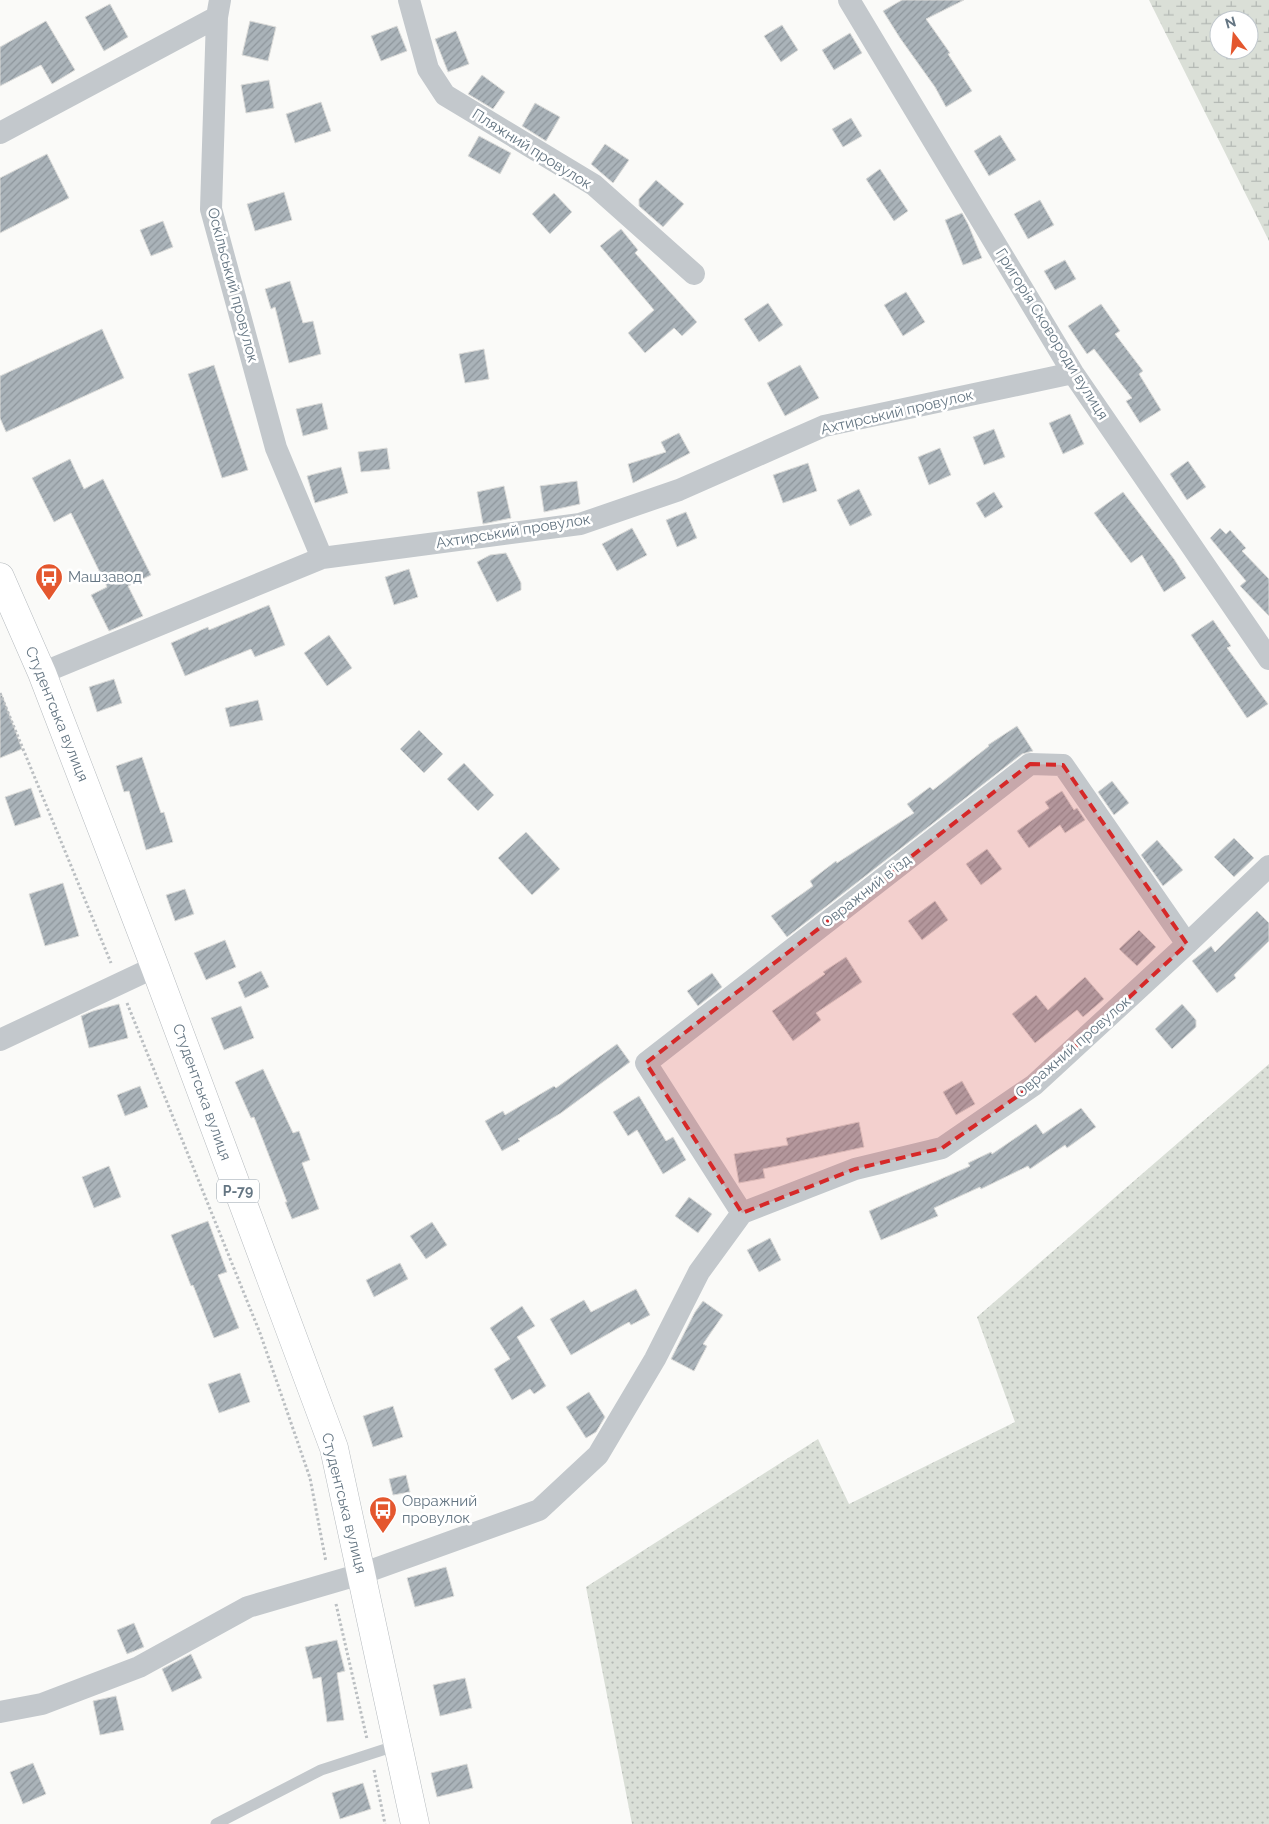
<svg xmlns="http://www.w3.org/2000/svg" width="1269" height="1824" font-family="Raleway,sans-serif">
<style>
.grass{fill:url(#grass-dots)}
.wetland{fill:url(#wetland-marsh);fill-rule:evenodd}
.building{fill:url(#building-hatch);stroke:#dcdcda}
.lines{fill:none;stroke-linecap:round;stroke-linejoin:round}
.primary-casing{stroke:#b5babe;stroke-width:29}
.path{stroke:#bbbfc2;stroke-width:3;stroke-dasharray:2.5 2.5;stroke-linecap:butt}
.service{stroke:#c3c8cc;stroke-width:11}
.minor{stroke:#c3c8cc;stroke-width:22}
.primary{stroke:#fff;stroke-width:28}
.marked{fill:#d62828;fill-opacity:0.2;stroke:#d62828;stroke-width:4;stroke-dasharray:10 6;stroke-linejoin:round}
.labels{text-anchor:middle;stroke-width:5;stroke-linejoin:round;paint-order:stroke}
.shield{fill:#fff;stroke:#939fa8;stroke-width:1}
.shield-label{font-size:14px;font-weight:bold;fill:#657683}
.street-label{font-size:15px;fill:#657683;stroke:#fff}
.poi-label{font-size:15px;fill:#657683;stroke:#fff;text-anchor:start}
</style>
<defs>
<pattern id="grass-dots" width="8" height="8" patternUnits="userSpaceOnUse" patternTransform="scale(1.25)"><rect width="8" height="8" fill="#dadfd7"/><path d="M2 2h.1M6 6h.1" fill="none" stroke="#b4b9b4" stroke-width="1.8" stroke-linecap="round"/></pattern>
<pattern id="wetland-marsh" width="20" height="14" patternUnits="userSpaceOnUse" patternTransform="scale(1.25)"><rect width="20" height="14" fill="#dadfd7"/><path d="M1 5h8M5 5V1M11 12h8M15 12V8" fill="none" stroke="#b4b9b4"/></pattern>
<pattern id="building-hatch" width="6" height="6" patternUnits="userSpaceOnUse" patternTransform="scale(1.25)"><rect width="6" height="6" fill="#aab3b9"/><path d="M-1 1l2-2M0 6l6-6M5 7l2-2" fill="none" stroke="#8e969c"/></pattern>
</defs>
<rect width="100%" height="100%" fill="#fafaf8"/>
<path class="grass" d="M 1269,1064 L 1269,1824 L 632,1824 L 586,1587 L 818,1439 L 849,1504 L 1015,1422 L 977,1317 Z"/>
<path class="wetland" d="M 1149,0 L 1269,0 L 1269,241 ZM 1219,20 L 1249,20 L 1249,50 L 1219,50 Z"/>
<path class="building" d="M 902,0 L 964,0 L 926,19 L 950,53 L 948,54 L 972,91 L 946,107 L 935,87 L 900,38 L 883,11 Z
M 110,4 L 128,37 L 104,51 L 85,17 Z
M 46,21 L 75,70 L 52,84 L 41,65 L 0,86 L 0,47 Z
M 250,21 L 276,27 L 268,61 L 242,55 Z
M 782,25 L 798,50 L 781,62 L 764,36 Z
M 397,26 L 407,51 L 381,61 L 371,36 Z
M 456,31 L 469,64 L 448,72 L 435,39 Z
M 850,33 L 862,53 L 834,70 L 822,50 Z
M 482,75 L 505,92 L 493,109 L 468,94 Z
M 269,80 L 274,108 L 246,113 L 241,85 Z
M 321,102 L 331,131 L 295,143 L 286,114 Z
M 535,103 L 560,117 L 546,141 L 522,126 Z
M 851,118 L 862,136 L 843,147 L 832,129 Z
M 1000,135 L 1016,160 L 989,176 L 974,151 Z
M 479,136 L 511,153 L 500,174 L 468,156 Z
M 605,144 L 629,160 L 613,183 L 591,164 Z
M 47,154 L 69,198 L 0,233 L 0,178 Z
M 880,169 L 908,211 L 894,221 L 866,179 Z
M 656,180 L 684,204 L 663,227 L 639,206 L 639,199 Z
M 284,192 L 292,220 L 255,231 L 247,204 Z
M 554,193 L 572,212 L 550,234 L 532,214 Z
M 1040,200 L 1054,225 L 1028,239 L 1014,214 Z
M 962,213 L 968,224 L 982,258 L 963,265 L 945,220 Z
M 163,221 L 173,247 L 151,256 L 140,230 Z
M 621,229 L 638,250 L 635,253 L 697,322 L 682,336 L 674,328 L 645,353 L 628,333 L 654,310 L 600,246 Z
M 1065,260 L 1076,279 L 1055,290 L 1044,271 Z
M 290,281 L 303,323 L 313,321 L 321,354 L 289,363 L 275,307 L 271,309 L 265,289 Z
M 906,292 L 925,322 L 903,336 L 884,305 Z
M 768,303 L 783,325 L 759,342 L 744,319 Z
M 1101,304 L 1120,331 L 1115,334 L 1143,371 L 1139,374 L 1161,410 L 1140,423 L 1126,401 L 1132,398 L 1094,349 L 1087,354 L 1068,326 Z
M 102,329 L 124,378 L 6,432 L 0,418 L 0,376 Z
M 484,349 L 489,379 L 465,383 L 459,354 Z
M 214,365 L 248,470 L 222,478 L 188,374 Z
M 800,365 L 819,398 L 785,416 L 767,383 Z
M 322,403 L 328,429 L 303,436 L 296,409 Z
M 1070,414 L 1084,444 L 1063,454 L 1049,423 Z
M 994,429 L 1005,457 L 984,465 L 973,437 Z
M 679,433 L 690,453 L 633,483 L 628,464 L 666,452 L 661,442 Z
M 387,448 L 390,469 L 361,472 L 358,452 Z
M 940,448 L 951,475 L 929,485 L 918,457 Z
M 70,459 L 84,489 L 103,479 L 151,575 L 128,586 L 143,616 L 109,631 L 91,595 L 107,587 L 71,513 L 54,522 L 32,478 Z
M 1188,461 L 1206,487 L 1187,500 L 1170,474 Z
M 808,463 L 817,491 L 783,503 L 773,475 Z
M 341,467 L 348,493 L 315,503 L 307,476 Z
M 577,481 L 580,504 L 544,512 L 540,486 Z
M 504,486 L 511,518 L 483,524 L 477,492 Z
M 859,489 L 872,515 L 850,526 L 837,500 Z
M 994,492 L 1003,507 L 985,518 L 976,503 Z
M 1123,492 L 1174,559 L 1186,578 L 1164,592 L 1142,555 L 1131,563 L 1094,513 Z
M 686,512 L 697,538 L 677,547 L 666,520 Z
M 632,528 L 647,555 L 617,571 L 602,544 Z
M 1220,528 L 1226,534 L 1230,530 L 1246,548 L 1242,551 L 1269,579 L 1269,616 L 1240,586 L 1246,581 L 1210,538 Z
M 506,553 L 521,583 L 521,590 L 497,602 L 477,562 L 490,555 Z
M 409,569 L 418,597 L 394,605 L 385,577 Z
M 269,605 L 285,645 L 255,657 L 251,649 L 185,676 L 171,643 L 208,627 L 209,630 Z
M 1213,620 L 1231,646 L 1227,648 L 1268,704 L 1247,718 L 1191,635 Z
M 329,635 L 352,668 L 327,686 L 304,653 Z
M 114,679 L 122,703 L 97,712 L 89,687 Z
M 2,695 L 22,749 L 0,758 L 0,696 Z
M 258,700 L 263,720 L 230,727 L 225,708 Z
M 1017,726 L 1033,751 L 1022,754 L 787,937 L 771,916 L 813,886 L 810,881 L 836,861 L 837,863 L 914,813 L 907,804 L 930,787 L 933,790 L 989,746 L 988,745 Z
M 419,730 L 443,754 L 424,773 L 400,749 Z
M 142,757 L 161,813 L 164,812 L 173,842 L 146,850 L 129,791 L 124,792 L 116,766 Z
M 464,763 L 494,795 L 478,811 L 447,779 Z
M 1112,781 L 1129,803 L 1114,815 L 1098,792 Z
M 31,788 L 41,817 L 15,826 L 5,797 Z
M 1062,791 L 1074,810 L 1077,808 L 1085,820 L 1065,833 L 1060,825 L 1029,848 L 1017,831 L 1049,808 L 1045,802 Z
M 526,832 L 560,869 L 532,895 L 498,858 Z
M 1234,838 L 1254,858 L 1234,877 L 1214,857 Z
M 1157,840 L 1183,870 L 1163,886 L 1141,855 Z
M 987,849 L 1002,869 L 981,885 L 966,864 Z
M 63,883 L 79,936 L 45,946 L 29,894 Z
M 185,889 L 194,914 L 175,921 L 166,895 Z
M 935,901 L 948,920 L 922,940 L 908,921 Z
M 1257,911 L 1269,923 L 1269,941 L 1234,975 L 1236,978 L 1217,993 L 1192,961 L 1211,946 L 1215,952 Z
M 1139,930 L 1156,947 L 1137,966 L 1119,949 Z
M 225,940 L 236,967 L 206,980 L 194,953 Z
M 846,957 L 862,982 L 816,1013 L 821,1020 L 793,1041 L 772,1011 L 825,974 L 823,972 Z
M 261,971 L 269,987 L 245,998 L 238,982 Z
M 712,973 L 722,987 L 698,1006 L 687,991 Z
M 1085,977 L 1104,999 L 1083,1017 L 1077,1010 L 1035,1043 L 1012,1014 L 1036,995 L 1048,1010 Z
M 119,1004 L 128,1038 L 89,1048 L 81,1016 L 93,1011 Z
M 1182,1004 L 1196,1020 L 1196,1027 L 1172,1049 L 1155,1029 Z
M 241,1006 L 254,1038 L 224,1050 L 211,1018 Z
M 617,1044 L 630,1062 L 561,1113 L 518,1139 L 520,1141 L 502,1151 L 485,1121 L 503,1111 L 505,1115 L 554,1086 L 556,1088 Z
M 263,1069 L 293,1133 L 299,1131 L 310,1160 L 302,1163 L 319,1209 L 292,1219 L 285,1202 L 287,1202 L 254,1117 L 251,1118 L 235,1082 Z
M 962,1081 L 975,1104 L 956,1115 L 943,1092 Z
M 140,1086 L 148,1107 L 125,1116 L 117,1095 Z
M 639,1096 L 666,1141 L 673,1137 L 686,1160 L 663,1174 L 637,1130 L 628,1136 L 613,1112 Z
M 1081,1108 L 1096,1127 L 1067,1148 L 1065,1145 L 1030,1169 L 1028,1166 L 981,1189 L 980,1187 L 934,1208 L 938,1216 L 881,1240 L 869,1211 L 970,1166 L 968,1163 L 991,1152 L 992,1154 L 1036,1124 L 1043,1134 Z
M 859,1122 L 864,1147 L 763,1169 L 765,1178 L 739,1183 L 734,1154 L 788,1145 L 786,1138 Z
M 109,1166 L 121,1197 L 94,1208 L 82,1177 Z
M 689,1197 L 712,1214 L 698,1233 L 675,1216 Z
M 208,1221 L 227,1272 L 218,1275 L 239,1328 L 214,1338 L 193,1285 L 191,1286 L 171,1235 Z
M 432,1222 L 447,1245 L 426,1259 L 410,1236 Z
M 770,1238 L 781,1260 L 759,1272 L 747,1250 Z
M 400,1263 L 408,1279 L 374,1297 L 366,1280 Z
M 636,1289 L 650,1315 L 631,1325 L 629,1322 L 571,1355 L 550,1319 L 584,1300 L 591,1312 Z
M 703,1301 L 723,1315 L 703,1344 L 707,1346 L 694,1371 L 671,1359 L 695,1312 Z
M 522,1306 L 535,1326 L 517,1337 L 546,1386 L 534,1394 L 530,1389 L 512,1400 L 494,1369 L 510,1359 L 490,1328 Z
M 240,1373 L 250,1402 L 219,1413 L 208,1384 Z
M 589,1392 L 605,1417 L 596,1432 L 586,1438 L 566,1407 Z
M 393,1406 L 403,1437 L 373,1447 L 363,1416 Z
M 406,1475 L 410,1492 L 393,1495 L 389,1479 Z
M 446,1567 L 454,1596 L 415,1607 L 407,1578 Z
M 134,1623 L 144,1647 L 127,1654 L 117,1630 Z
M 337,1640 L 345,1671 L 337,1673 L 344,1720 L 327,1722 L 321,1677 L 313,1679 L 305,1647 Z
M 191,1654 L 202,1678 L 172,1692 L 162,1669 Z
M 465,1678 L 472,1708 L 440,1716 L 433,1685 Z
M 116,1696 L 124,1730 L 100,1735 L 93,1701 Z
M 33,1763 L 46,1794 L 23,1804 L 10,1772 Z
M 467,1764 L 473,1788 L 437,1797 L 431,1773 Z
M 363,1783 L 371,1809 L 340,1819 L 332,1793 Z"/>
<g class="lines">
<g class="primary-casing">
<path id="primary" d="M 0,577 L 42,673 L 155,967 L 334,1448 L 415,1824"/>
</g>
<path class="path" d="M 0,693 L 111,963
M 127,1003 L 260,1333 L 310,1478 L 326,1562
M 336,1604 L 367,1739
M 374,1770 L 385,1824"/>
<path class="service" d="M 216,1824 L 321,1770 L 398,1745"/>
<path class="minor" d="M 220,0 L 217,17 L 211,209 L 276,448 L 322,558
M 409,0 L 428,69 L 445,95 L 594,185 L 694,274
M 849,0 L 1073,373 L 1269,659
M 0,133 L 217,17
M 42,673 L 322,558 L 580,524 L 679,490 L 824,426 L 1073,373
M 0,1040 L 155,967
M 742,1213 L 646,1063 L 1030,764 L 1063,765 L 1187,944
M 0,1712 L 42,1704 L 139,1667 L 248,1607 L 361,1574 L 539,1510 L 598,1455 L 655,1359 L 699,1272 L 742,1213 L 855,1169 L 942,1148 L 1034,1085 L 1187,944 L 1269,866"/>
<use href="#primary" class="primary"/>
</g>
<path class="marked" d="M 1030,764 L 1063,765 L 1187,944 L 1034,1085 L 942,1148 L 855,1169 L 742,1213 L 646,1063 Z"/>
<defs>
<g id="bus-pin" transform="scale(1.4375)"><path d="M0 17L-7.5 6A9.5 9.5 0 1 1 7.5 6Z" fill="#e4572e" stroke="#fff"/><path d="M-5-6H5V4H4V6H2V4H-2V6H-4V4H-5ZM-3.5-4V0h7V-4ZM-3.5 1.2v1.5H-2V1.2ZM2 1.2v1.5H3.5V1.2Z" fill="#fff"/></g>
</defs>
<g fill-rule="evenodd">
<use href="#bus-pin" x="49" y="577"/>
<use href="#bus-pin" x="383" y="1510"/>
</g>
<g class="labels">
<rect class="shield" x="217" y="1179.5" width="42" height="23" rx="4"/>
<g class="shield-label">
<text x="238" y="1196">Р-79</text>
</g>
<g class="street-label">
<text transform="translate(532 149) rotate(32)" y="5">Пляжний провулок</text>
<text transform="translate(233 285) rotate(75)" y="5">Оскільський провулок</text>
<text transform="translate(1052 334) rotate(58)" y="5">Григорія Сковороди вулиця</text>
<text transform="translate(897 412) rotate(-13)" y="5">Ахтирський провулок</text>
<text transform="translate(513 531) rotate(-9)" y="5">Ахтирський провулок</text>
<text transform="translate(57 714) rotate(68)" y="5">Студентська вулиця</text>
<text transform="translate(866 891) rotate(-38)" y="5">Овражний в'їзд</text>
<text transform="translate(1073 1047) rotate(-41)" y="5">Овражний провулок</text>
<text transform="translate(202 1092) rotate(70)" y="5">Студентська вулиця</text>
<text transform="translate(344 1503) rotate(76)" y="5">Студентська вулиця</text>
</g>
<g class="poi-label">
<text x="68" y="582">Машзавод</text>
<text x="402" y="1506">Овражний<tspan x="402" dy="17">провулок</tspan></text>
</g>
</g>
<g transform="translate(1234 35) rotate(344)"><circle r="24" fill="#ffffff" stroke="#c1c8cd"/>
<path d="M0-4L9 19L0 12L-9 19Z" fill="#e4572e"/>
<text y="-8" font-size="14" font-weight="bold" text-anchor="middle" fill="#657683">N</text>
</g>
</svg>
